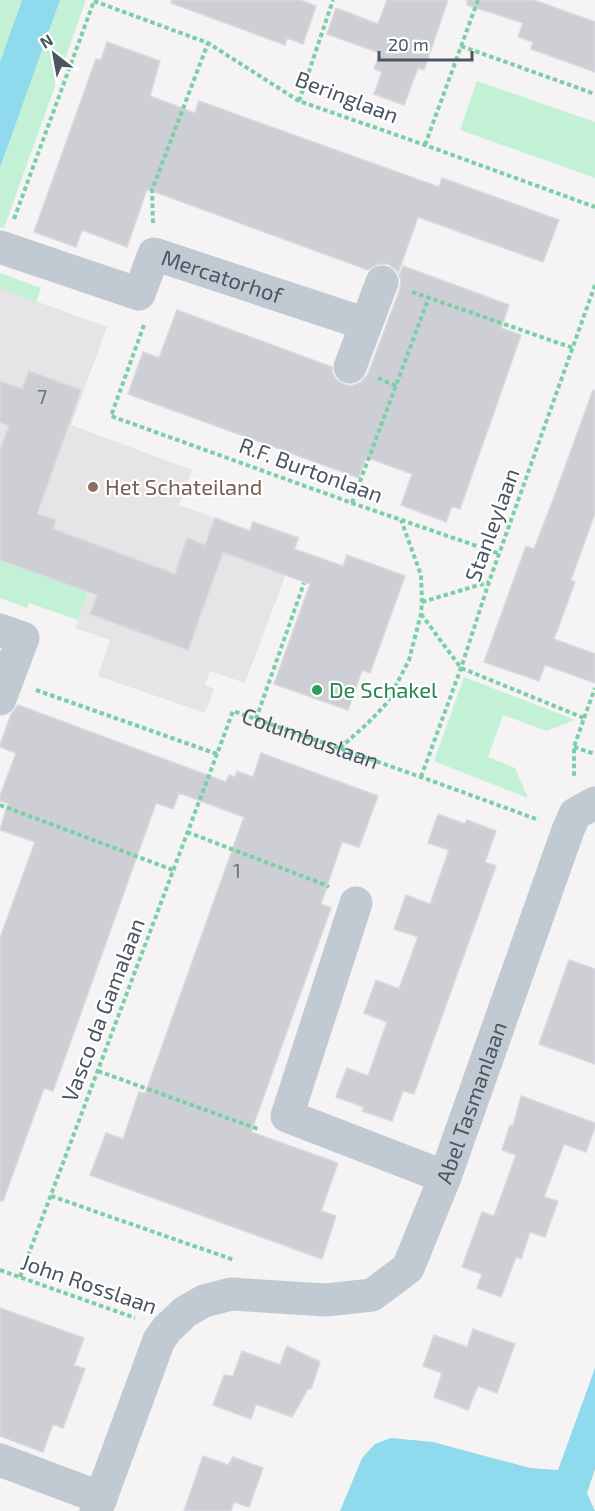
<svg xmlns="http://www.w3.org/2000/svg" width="595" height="1511" font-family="'Exo 2',sans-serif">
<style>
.education{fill:#e6e4e5}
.green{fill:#c3f1d5}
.water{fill:#90daee}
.building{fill:#cdcfd5;stroke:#d7d9de;stroke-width:1.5}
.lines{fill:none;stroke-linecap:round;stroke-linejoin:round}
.path{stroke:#7ad0a6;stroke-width:4;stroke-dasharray:4.5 3;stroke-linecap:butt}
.minor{stroke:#c1cad2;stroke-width:33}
.education-dot{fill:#8d6e63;stroke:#fff;stroke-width:2}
.leisure-dot{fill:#2e9e5b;stroke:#fff;stroke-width:2}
.labels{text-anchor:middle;stroke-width:4.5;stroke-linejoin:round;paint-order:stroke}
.number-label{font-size:20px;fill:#6b747e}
.street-label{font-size:22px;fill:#4a5661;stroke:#fff}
.education-label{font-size:22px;fill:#785e54;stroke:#fff;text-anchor:start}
.leisure-label{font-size:22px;fill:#27864d;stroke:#fff;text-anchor:start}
</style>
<rect width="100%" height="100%" fill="#f5f3f3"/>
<path class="education" d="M 0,288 L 107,327 L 71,425 L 192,470 L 179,505 L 249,530 L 252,521 L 300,537 L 245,683 L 210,671 L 205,685 L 214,689 L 205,713 L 98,676 L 110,640 L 75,628 L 88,592 L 0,561 Z"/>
<path class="green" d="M 0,0 L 22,0 L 0,62 Z
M 60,0 L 86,0 L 4,228 L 0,227 L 0,168 Z
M 477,81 L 595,122 L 595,178 L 460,130 Z
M 0,273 L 41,288 L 36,302 L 0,288 Z
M 0,561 L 88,592 L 78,620 L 29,603 L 27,608 L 0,598 Z
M 464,677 L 575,720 L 547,731 L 503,715 L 488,757 L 515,768 L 528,798 L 434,761 Z"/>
<path class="water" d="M 22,0 L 60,0 L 0,168 L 0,62 Z
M 595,1368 L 595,1469 L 587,1493 L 595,1511 L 340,1511 L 362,1458 L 375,1444 L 391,1438 L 433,1442 L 530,1468 L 558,1470 Z"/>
<path class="building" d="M 172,0 L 300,0 L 316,6 L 303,44 L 287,38 L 285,45 L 171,3 Z
M 387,0 L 448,0 L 424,70 L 418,68 L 404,105 L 374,94 L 382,72 L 374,69 L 380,53 L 327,34 L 336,8 L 378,24 Z
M 467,0 L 534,0 L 595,22 L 595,72 L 531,49 L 533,42 L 518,37 L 523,23 L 467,5 Z
M 107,42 L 160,61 L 150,96 L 195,113 L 199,101 L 439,187 L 442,178 L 559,220 L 543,262 L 418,217 L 398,273 L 396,270 L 388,264 L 378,264 L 368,270 L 147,189 L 127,247 L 82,230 L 76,247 L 34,232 L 96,59 L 101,60 Z
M 403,266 L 509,305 L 501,328 L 521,335 L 460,509 L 452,506 L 446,522 L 401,505 L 412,474 L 366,457 L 359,478 L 128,394 L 143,352 L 159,358 L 177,310 L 332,367 L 332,371 L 335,378 L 343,384 L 352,386 L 361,382 L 368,374 L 400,289 L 401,280 L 399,276 Z
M 29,371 L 81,390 L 37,514 L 56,520 L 53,529 L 175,574 L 187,538 L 205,545 L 215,518 L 250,531 L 253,522 L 298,538 L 294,549 L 343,566 L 347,555 L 405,576 L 370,673 L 362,670 L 348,710 L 274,684 L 310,584 L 223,552 L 188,650 L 90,614 L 97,595 L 0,560 L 0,451 L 9,426 L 0,422 L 0,381 L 22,389 Z
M 593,390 L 595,391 L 595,513 L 571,580 L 575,582 L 554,639 L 595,654 L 595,683 L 545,665 L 539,681 L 484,662 L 526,546 L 534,549 L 553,500 Z
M 18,705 L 226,782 L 229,775 L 235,777 L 237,771 L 253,777 L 261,753 L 378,796 L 359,847 L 342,842 L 321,904 L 331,908 L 251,1132 L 338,1163 L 321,1211 L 336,1216 L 322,1259 L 90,1175 L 106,1133 L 123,1139 L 139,1092 L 145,1094 L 244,817 L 179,793 L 173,809 L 156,803 L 53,1091 L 44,1088 L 3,1201 L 0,1201 L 0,938 L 35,842 L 0,830 L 8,803 L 0,801 L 0,796 L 16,753 L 0,747 L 0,745 L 11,714 Z
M 438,814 L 465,824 L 467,820 L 496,831 L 485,862 L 496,866 L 414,1094 L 403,1091 L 392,1121 L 362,1111 L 364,1107 L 336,1097 L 347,1068 L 368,1076 L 387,1022 L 364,1013 L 376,980 L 399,989 L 418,937 L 394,929 L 406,895 L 430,904 L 449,850 L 428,843 Z
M 569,960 L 595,969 L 595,1064 L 539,1044 Z
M 521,1096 L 595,1123 L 595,1127 L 586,1152 L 564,1144 L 544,1197 L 558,1201 L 545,1237 L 530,1232 L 521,1259 L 516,1257 L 501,1297 L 477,1288 L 482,1274 L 462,1267 L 482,1212 L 494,1216 L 516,1155 L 502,1150 L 510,1125 L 513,1126 Z
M 0,1308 L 84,1338 L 74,1365 L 85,1369 L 63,1428 L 53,1424 L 43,1452 L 0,1436 Z
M 473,1329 L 515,1344 L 497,1393 L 478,1386 L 468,1410 L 434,1397 L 442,1373 L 423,1366 L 434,1335 L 467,1347 Z
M 287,1346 L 320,1362 L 311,1389 L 308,1389 L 292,1417 L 256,1404 L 251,1419 L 213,1405 L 224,1375 L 233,1376 L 242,1351 L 280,1365 Z
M 203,1456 L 228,1465 L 233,1457 L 263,1468 L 249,1507 L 234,1502 L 231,1511 L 184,1511 Z"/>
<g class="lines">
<g class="path">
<path d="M 94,1 L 208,43 L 299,101 L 425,145 L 595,207"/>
<path d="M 461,46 L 595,94"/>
<path d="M 299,101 L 333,0"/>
<path d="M 425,145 L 478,0"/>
<path d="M 14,219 L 94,1"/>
<path d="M 153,223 L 152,190 L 208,43"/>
<path d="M 412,292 L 573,348"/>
<path d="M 144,325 L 111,416 L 352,503 L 500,554"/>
<path d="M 378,378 L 396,386"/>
<path d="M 352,503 L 429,297"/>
<path d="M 422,602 L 489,582"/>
<path d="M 421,614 L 461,668 L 584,718 L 574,747 L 574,777"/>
<path id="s1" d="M 36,690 L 217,754 L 233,711 L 421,777 L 539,820"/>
<path d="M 584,718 L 595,688"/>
<path d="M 256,719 L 304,583"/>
<path d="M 574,747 L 595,754"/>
<path d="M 340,748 L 367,724 L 387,703 L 409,660 L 421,614 L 422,602 L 421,575 L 401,520"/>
<path d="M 421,777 L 461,668 L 489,582 L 595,285"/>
<path d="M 0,805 L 173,870"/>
<path d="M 187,832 L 323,884 L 329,887"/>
<path d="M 98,1071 L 258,1129"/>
<path d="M 51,1196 L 234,1260"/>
<path d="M 0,1270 L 135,1318"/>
<path d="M 20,1277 L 217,754"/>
</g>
<g class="minor">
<path id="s2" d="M 0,247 L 139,294 L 154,254 L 366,324"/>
<path d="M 350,367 L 382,282"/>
<path d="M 0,630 L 23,638 L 0,699"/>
<path d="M 356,903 L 287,1116 L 445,1177"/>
<path d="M 0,1460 L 101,1498"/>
<path id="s3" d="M 96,1511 L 159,1340 L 167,1329 L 185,1312 L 204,1301 L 231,1294 L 326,1300 L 372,1295 L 408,1268 L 445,1177 L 568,830 L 575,814 L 595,803"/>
</g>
</g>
<circle class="education-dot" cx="93" cy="487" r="6"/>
<circle class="leisure-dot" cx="317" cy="690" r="6"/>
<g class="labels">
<g class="number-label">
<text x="42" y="404">7</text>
<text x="237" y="878">1</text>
</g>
<g class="street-label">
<text transform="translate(347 97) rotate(21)" y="8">Beringlaan</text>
<text dy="8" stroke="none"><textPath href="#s2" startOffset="261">Mercatorhof</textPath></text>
<text transform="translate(311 470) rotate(20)" y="8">R.F. Burtonlaan</text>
<text transform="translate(492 525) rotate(-70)" y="8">Stanleylaan</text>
<text dy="8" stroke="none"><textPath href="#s1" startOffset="320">Columbuslaan</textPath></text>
<text transform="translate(103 1010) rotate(-69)" y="8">Vasco da Gamalaan</text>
<text dy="8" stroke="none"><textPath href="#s3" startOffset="634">Abel Tasmanlaan</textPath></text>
<text transform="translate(89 1284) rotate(19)" y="8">John Rosslaan</text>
</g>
<g class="education-label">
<text x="105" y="495">Het Schateiland</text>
</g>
<g class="leisure-label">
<text x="329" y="698">De Schakel</text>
</g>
</g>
<g transform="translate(54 54) rotate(329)" stroke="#ffffff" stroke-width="4.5" paint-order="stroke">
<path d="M0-4.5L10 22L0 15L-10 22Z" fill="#4a5661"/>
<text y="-9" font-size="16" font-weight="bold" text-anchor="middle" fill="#4a5661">N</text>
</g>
<path d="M379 51v9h93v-9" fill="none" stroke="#4a5661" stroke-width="3"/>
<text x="388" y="51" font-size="18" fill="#4a5661" stroke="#ffffff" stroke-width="4.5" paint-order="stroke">20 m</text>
</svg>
